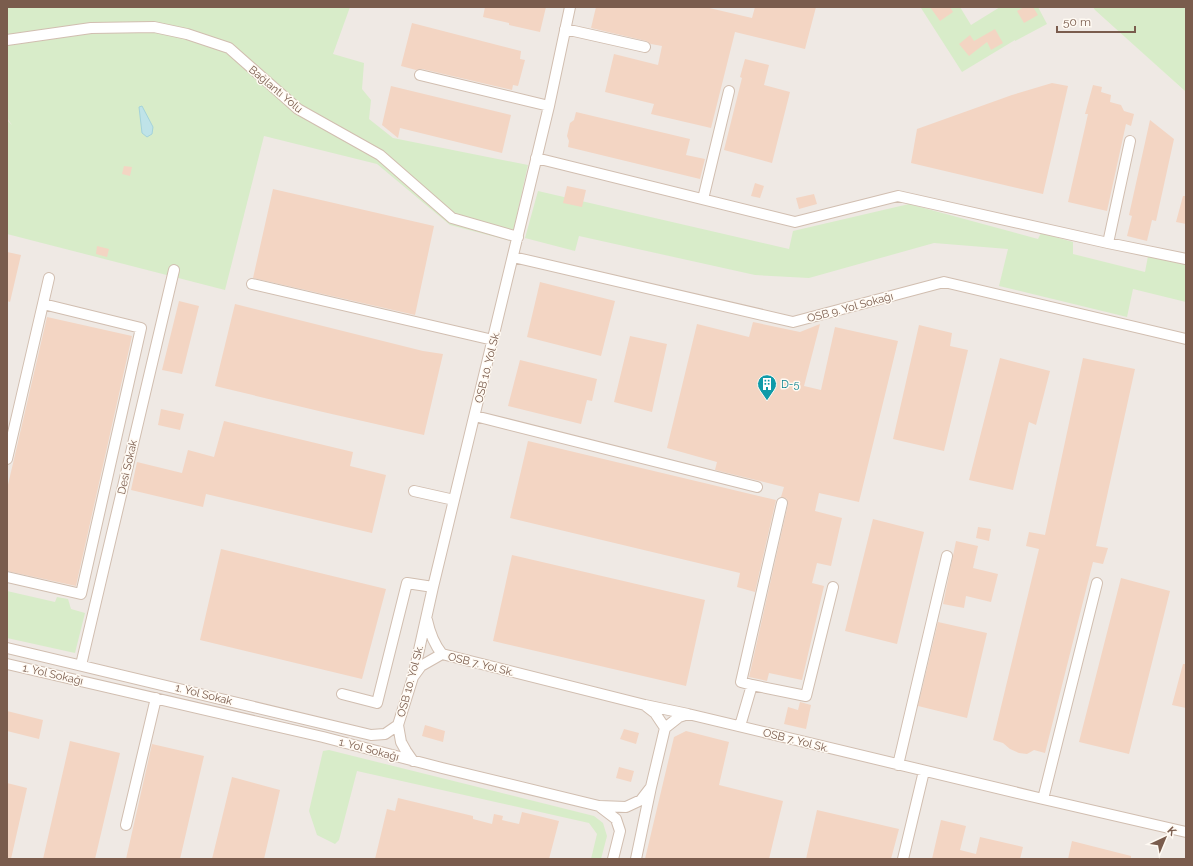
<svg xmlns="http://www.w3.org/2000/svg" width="1193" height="866" font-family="Raleway,sans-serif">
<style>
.industrial{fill:#efe9e4}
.green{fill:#d8ecc9}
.water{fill:#bfe3e8;stroke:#a5d3da}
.building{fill:#f3d5c3}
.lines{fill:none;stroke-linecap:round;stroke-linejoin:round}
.minor-casing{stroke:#d1beb0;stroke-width:12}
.minor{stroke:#fff;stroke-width:10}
.labels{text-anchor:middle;stroke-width:3;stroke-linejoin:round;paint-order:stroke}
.street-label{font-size:11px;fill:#7a5c4d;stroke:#fffaf3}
.culture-label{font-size:11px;fill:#0d838f;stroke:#fffaf3;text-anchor:start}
</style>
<rect width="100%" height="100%" fill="#fdf6ec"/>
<path class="industrial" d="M 7,7 L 1093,7 L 1186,92 L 1186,859 L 7,859 Z"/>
<path class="green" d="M 7,7 L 350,7 L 333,54 L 364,63 L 362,89 L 371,100 L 369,119 L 393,138 L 528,165 L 511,241 L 450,225 L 377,164 L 264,136 L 225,290 L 7,234 L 7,120 L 12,125 L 7,118 Z
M 921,7 L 960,7 L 971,25 L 1000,7 L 1038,7 L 1047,24 L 1015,41 L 1015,40 L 962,72 L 921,8 Z
M 1093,7 L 1186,7 L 1186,92 L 1095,10 Z
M 538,191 L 789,249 L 793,231 L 909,204 L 1038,239 L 1041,233 L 1073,242 L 1073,254 L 1145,272 L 1148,256 L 1186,264 L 1186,302 L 1133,289 L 1127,317 L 999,286 L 1008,249 L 934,243 L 809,278 L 755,275 L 579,236 L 575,251 L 525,238 Z
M 7,591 L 55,602 L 57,597 L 68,599 L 71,609 L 85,613 L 75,653 L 7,638 Z
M 329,750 L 594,816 L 603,823 L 607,836 L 601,859 L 591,859 L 597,834 L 589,823 L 357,771 L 339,840 L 335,844 L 317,835 L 309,811 L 323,751 Z"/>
<path class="water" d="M 142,106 L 153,127 L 152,134 L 147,137 L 142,133 L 139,107 Z"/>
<path class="building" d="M 485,7 L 546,7 L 540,32 L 509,25 L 509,23 L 483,17 Z
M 596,7 L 705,7 L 752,18 L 755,7 L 816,7 L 805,49 L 735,32 L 711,128 L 651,114 L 654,104 L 605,92 L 614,54 L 658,65 L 662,46 L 651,44 L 646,41 L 591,28 Z
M 930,7 L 950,7 L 953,12 L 940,21 Z
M 1024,7 L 1033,7 L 1038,15 L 1024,23 L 1017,11 Z
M 412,23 L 521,51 L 520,59 L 525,60 L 518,86 L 513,85 L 512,90 L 422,69 L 416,70 L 401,66 Z
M 995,29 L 1003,43 L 991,50 L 987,42 L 969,56 L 959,44 L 970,35 L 974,41 Z
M 745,59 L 769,65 L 764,85 L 790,92 L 772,163 L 724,150 L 742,78 L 740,77 Z
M 1052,83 L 1068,86 L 1043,194 L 911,163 L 917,129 L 1012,95 Z
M 1093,85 L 1102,87 L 1101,92 L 1111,95 L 1110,102 L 1121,105 L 1124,111 L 1134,114 L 1131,126 L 1126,124 L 1107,211 L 1068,202 L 1088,114 L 1085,114 Z
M 391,86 L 511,115 L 502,153 L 400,128 L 398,138 L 382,125 Z
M 576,112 L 690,139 L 686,155 L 705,159 L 700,179 L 568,147 L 569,141 L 567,136 L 570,123 L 574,120 Z
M 1150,120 L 1174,139 L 1156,221 L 1152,220 L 1147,241 L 1127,236 L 1132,216 L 1129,215 Z
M 124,166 L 132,167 L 130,176 L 122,174 Z
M 755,183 L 764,186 L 760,198 L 751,196 Z
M 567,186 L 586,190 L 582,207 L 563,203 Z
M 273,189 L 434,226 L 415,315 L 253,278 Z
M 814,194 L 817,204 L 799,209 L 796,198 Z
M 1183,196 L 1186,196 L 1186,224 L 1176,222 Z
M 97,246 L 109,249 L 107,257 L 96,254 Z
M 7,252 L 21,255 L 10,302 L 7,301 Z
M 540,282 L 615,301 L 601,356 L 527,337 Z
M 179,301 L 199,306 L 182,374 L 162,370 Z
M 235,304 L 423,351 L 443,354 L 424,435 L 323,412 L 215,386 Z
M 47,317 L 132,336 L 76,586 L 7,571 L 7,489 Z
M 753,322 L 800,332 L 820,324 L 804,386 L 821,390 L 835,327 L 898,341 L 859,502 L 819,493 L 815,511 L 842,518 L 831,566 L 817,563 L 812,583 L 824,586 L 802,680 L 769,673 L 767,681 L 749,677 L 788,504 L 787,499 L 781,497 L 784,487 L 715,470 L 717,462 L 667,448 L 697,324 L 749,337 Z
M 919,325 L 952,333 L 950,346 L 968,350 L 944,451 L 893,439 Z
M 630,336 L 667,344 L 652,412 L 614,402 Z
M 1000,358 L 1050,371 L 1036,425 L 1029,422 L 1013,490 L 969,480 Z
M 1083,358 L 1135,369 L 1096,546 L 1108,548 L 1103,564 L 1093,562 L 1045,753 L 1034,750 L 1027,754 L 1019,753 L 1010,749 L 1003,743 L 993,740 L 1039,549 L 1026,546 L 1029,532 L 1045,535 Z
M 520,360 L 597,379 L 592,401 L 587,400 L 581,424 L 508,406 Z
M 161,409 L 184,414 L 180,430 L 158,425 Z
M 224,421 L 353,452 L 350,466 L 386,475 L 372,533 L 206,494 L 203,507 L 131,490 L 137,462 L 182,473 L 188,450 L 214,457 Z
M 528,441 L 776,500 L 755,592 L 737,587 L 740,573 L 510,518 Z
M 873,519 L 924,532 L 897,644 L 845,631 Z
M 978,527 L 991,529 L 989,541 L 976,538 Z
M 956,541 L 978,546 L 973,568 L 998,574 L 991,602 L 966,596 L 964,608 L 943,604 Z
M 221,549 L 386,589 L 362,679 L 200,640 Z
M 512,555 L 705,600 L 686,686 L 493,641 Z
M 1121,578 L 1170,591 L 1129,754 L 1079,742 Z
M 938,622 L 987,633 L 967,718 L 918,706 Z
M 1183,664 L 1186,664 L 1186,708 L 1172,705 Z
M 800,702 L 811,705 L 806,729 L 784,724 L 788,707 L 798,710 Z
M 7,711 L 43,720 L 39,739 L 7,731 Z
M 425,725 L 445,731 L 443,742 L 422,736 Z
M 624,729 L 639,733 L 636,744 L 620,739 Z
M 686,731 L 729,742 L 719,785 L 783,801 L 769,859 L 645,859 L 674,737 Z
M 70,741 L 120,753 L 95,859 L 43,859 Z
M 152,744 L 204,756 L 180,859 L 126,859 Z
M 619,767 L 634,771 L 631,782 L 616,778 Z
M 232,777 L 280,790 L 264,859 L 212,859 Z
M 7,783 L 27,788 L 11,859 L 7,859 Z
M 398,798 L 473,816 L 473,819 L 492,824 L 494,814 L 503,816 L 502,820 L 519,824 L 522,812 L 559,821 L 549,859 L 375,859 L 387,809 L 395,811 Z
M 817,810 L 899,829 L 891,859 L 806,859 Z
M 941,820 L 966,826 L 960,850 L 976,854 L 980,837 L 1023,847 L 1020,859 L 932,859 Z
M 1072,841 L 1131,856 L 1131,859 L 1068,859 Z"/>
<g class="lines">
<g class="minor-casing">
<path id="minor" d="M 565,29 L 645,47
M 7,40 L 91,28 L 154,27 L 187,34 L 229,48 L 298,109 L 380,155 L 452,218 L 518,237
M 420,75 L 549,106
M 536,158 L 795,222 L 898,196 L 1108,243 L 1186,259
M 703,199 L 729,91
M 1108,243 L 1130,141
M 513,257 L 793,322 L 944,282 L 1186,339
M 252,284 L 493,340
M 475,416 L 757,487
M 7,459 L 49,278
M 414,491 L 454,500
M 7,577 L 81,594 L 141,328 L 43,304
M 427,620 C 430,634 434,644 442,654
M 7,648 L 371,735 L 385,734 L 398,725
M 7,664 L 323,737 L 442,768 L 599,806 L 626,807 L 641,800 L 651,787
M 81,665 L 174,270
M 413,677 L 421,666 L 442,654 L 645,705 L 688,714 L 1043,799 L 1186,832
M 752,685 L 806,696 L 833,587
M 342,694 L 377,703 L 407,583 L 433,587
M 740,726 L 752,685 L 741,682 L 782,503
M 665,728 L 679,717 L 688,714
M 413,761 L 406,751 L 401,742 L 398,725 L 413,677 L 433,587 L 549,106 L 570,7
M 898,765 L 947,556
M 1043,799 L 1097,583
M 599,806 L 616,819 L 620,831 L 613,859
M 126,825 L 156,698
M 636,859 L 651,787 L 665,728 L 655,713 L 646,706
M 903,859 L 924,771"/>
</g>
<use href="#minor" class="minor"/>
</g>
<defs>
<g id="building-pin" transform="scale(1)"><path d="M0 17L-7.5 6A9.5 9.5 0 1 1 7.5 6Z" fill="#0f9aa8" stroke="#fffaf3"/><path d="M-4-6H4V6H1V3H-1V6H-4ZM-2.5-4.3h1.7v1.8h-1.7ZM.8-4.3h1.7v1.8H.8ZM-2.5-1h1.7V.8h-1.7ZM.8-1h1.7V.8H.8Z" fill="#fff"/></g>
</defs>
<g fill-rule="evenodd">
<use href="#building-pin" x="767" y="384"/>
</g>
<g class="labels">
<g class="street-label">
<text transform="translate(276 89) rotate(40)" y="4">Bağlantı Yolu</text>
<text transform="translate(850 307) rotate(-15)" y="4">OSB 9. Yol Sokağı</text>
<text transform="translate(487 367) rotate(-76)" y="4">OSB 10. Yol Sk.</text>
<text transform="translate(127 467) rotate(-77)" y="4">Desi Sokak</text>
<text transform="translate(481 664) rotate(14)" y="4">OSB 7. Yol Sk.</text>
<text transform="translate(53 674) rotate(13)" y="4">1. Yol Sokağı</text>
<text transform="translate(410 681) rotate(-75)" y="4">OSB 10. Yol Sk.</text>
<text transform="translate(204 694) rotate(14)" y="4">1. Yol Sokak</text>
<text transform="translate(796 740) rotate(14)" y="4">OSB 7. Yol Sk.</text>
<text transform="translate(369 749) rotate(15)" y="4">1. Yol Sokağı</text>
</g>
<g class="culture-label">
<text x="781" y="388">D-5</text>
</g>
</g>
<rect width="1193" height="866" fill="none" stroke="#7a5c4d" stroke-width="16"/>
<g transform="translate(1165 838) rotate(44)" stroke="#fffaf3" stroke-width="3" paint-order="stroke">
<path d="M0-3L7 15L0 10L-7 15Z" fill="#7a5c4d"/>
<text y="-6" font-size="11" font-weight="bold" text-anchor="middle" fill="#7a5c4d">K</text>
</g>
<path d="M1057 26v6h78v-6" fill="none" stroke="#7a5c4d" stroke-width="2"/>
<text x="1063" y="26" font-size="12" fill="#7a5c4d" stroke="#fffaf3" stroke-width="3" paint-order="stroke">50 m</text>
</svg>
